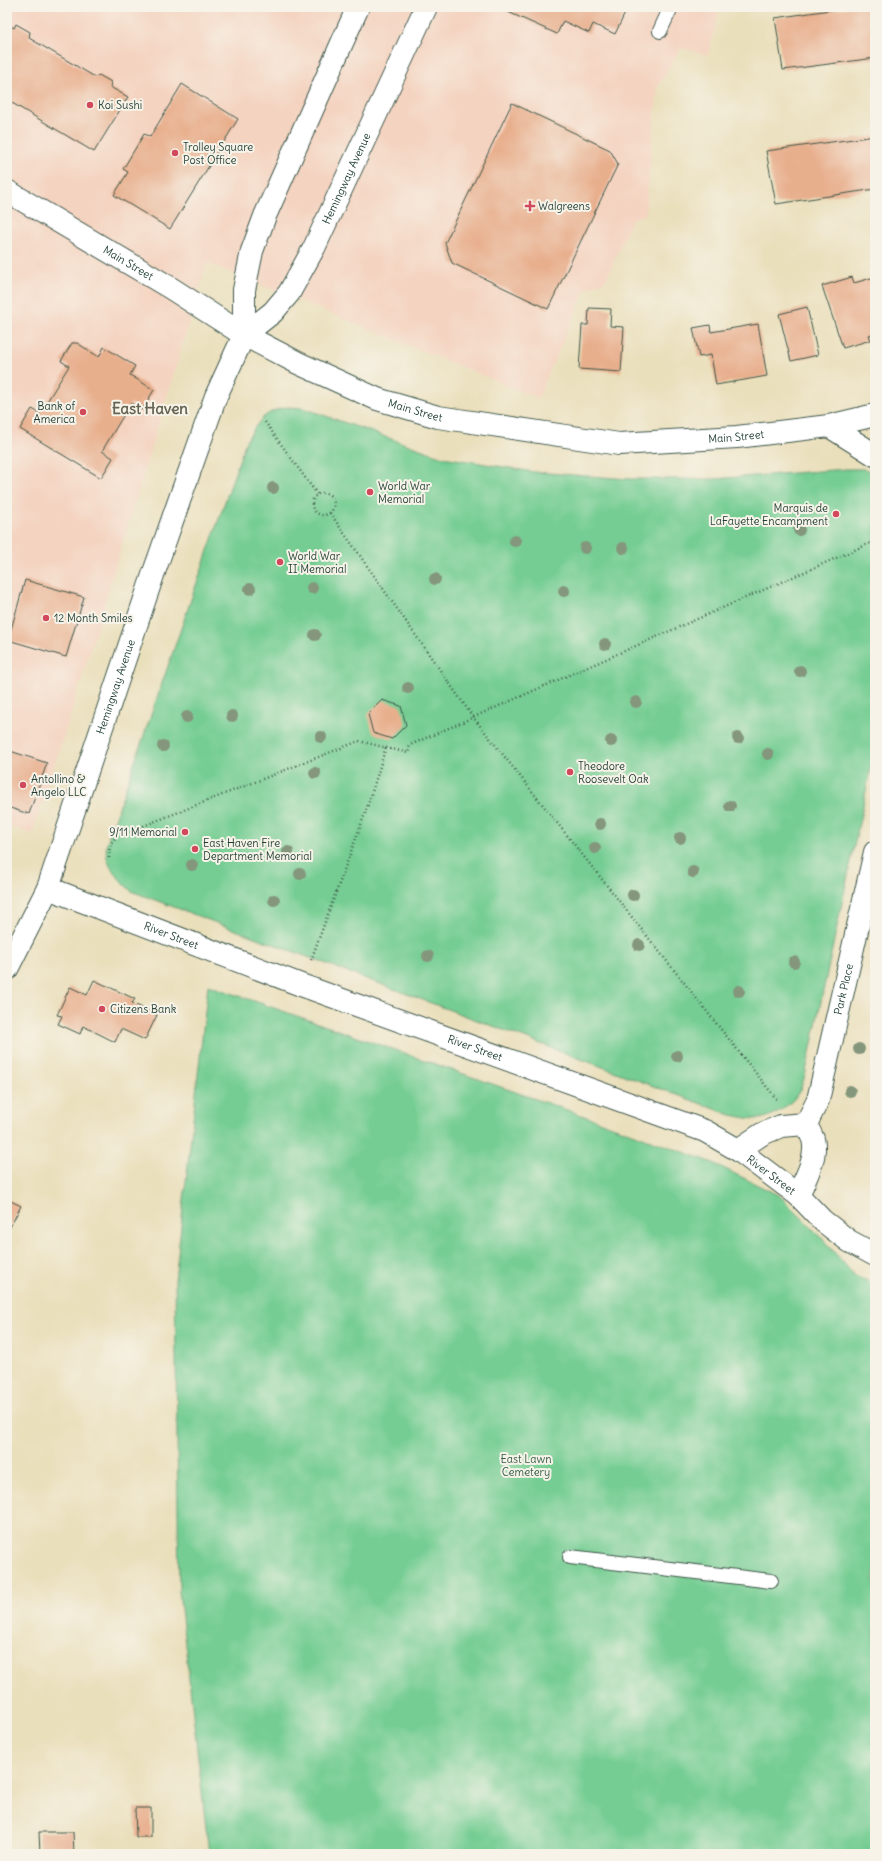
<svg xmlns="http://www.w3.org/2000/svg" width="882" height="1861" font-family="Delius,sans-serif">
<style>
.built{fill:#f4d3c0}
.green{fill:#74cd93;stroke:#4a8564}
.building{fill:#e8af8d}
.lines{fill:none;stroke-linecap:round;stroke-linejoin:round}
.service-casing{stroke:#3d5548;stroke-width:16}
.minor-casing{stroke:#3d5548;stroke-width:24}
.secondary-casing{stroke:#3d5548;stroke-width:24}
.path{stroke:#3d5548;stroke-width:2.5;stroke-dasharray:1 3;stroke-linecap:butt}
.service{stroke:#fff;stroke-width:14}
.minor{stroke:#fff;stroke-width:22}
.secondary{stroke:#fff;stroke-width:22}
.tree{fill:#84967b}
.poi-dot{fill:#d1495b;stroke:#f7f3e8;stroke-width:1.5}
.labels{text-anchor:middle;stroke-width:4;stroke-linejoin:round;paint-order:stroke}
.poi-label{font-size:11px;fill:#1f3d34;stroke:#f7f3e8;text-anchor:start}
.street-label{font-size:11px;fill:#1f3d34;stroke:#f7f3e8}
.park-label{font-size:11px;fill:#305a47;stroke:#f7f3e8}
.district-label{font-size:15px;font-weight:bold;fill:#656553;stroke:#f7f3e8}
</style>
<rect width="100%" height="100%" fill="#f7f3e8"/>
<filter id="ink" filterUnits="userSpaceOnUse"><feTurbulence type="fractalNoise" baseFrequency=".025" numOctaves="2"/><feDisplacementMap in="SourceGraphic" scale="8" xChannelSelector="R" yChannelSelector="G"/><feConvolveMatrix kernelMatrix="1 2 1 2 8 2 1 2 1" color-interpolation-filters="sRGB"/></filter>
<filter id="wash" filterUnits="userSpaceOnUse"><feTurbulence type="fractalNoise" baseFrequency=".012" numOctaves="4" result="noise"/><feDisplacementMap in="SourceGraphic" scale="16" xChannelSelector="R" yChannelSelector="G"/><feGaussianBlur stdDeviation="0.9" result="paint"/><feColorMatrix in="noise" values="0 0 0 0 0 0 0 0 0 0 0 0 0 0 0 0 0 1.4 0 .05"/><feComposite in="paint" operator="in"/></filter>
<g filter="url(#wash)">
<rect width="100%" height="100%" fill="#eadfbb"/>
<path class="built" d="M 7,7 L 720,7 L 708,55 L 681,48 L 658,86 L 645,215 L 632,219 L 606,280 L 585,290 L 538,398 L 207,263 L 70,717 L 32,834 L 7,825 Z"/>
<path class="green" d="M 287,407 L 303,408 L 443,457 L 534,472 L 629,479 L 714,479 L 846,469 L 863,469 L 875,472 L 875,749 L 805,1076 C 802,1084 800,1092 794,1099 C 787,1107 770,1118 759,1119 C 750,1119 741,1117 731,1115 L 131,891 C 116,875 103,865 107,842 L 246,441 C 259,422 262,412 287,407 Z
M 208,985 L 593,1119 L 711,1162 L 780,1196 L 820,1236 L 855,1276 L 875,1284 L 875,1854 L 209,1854 L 179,1591 L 175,1280 Z"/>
<g id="blocks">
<path class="building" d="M 497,7 L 628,7 L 615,34 L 593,24 L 589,33 L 563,21 L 557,34 Z
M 851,7 L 875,7 L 875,58 L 783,70 L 775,18 Z
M 7,24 L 14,28 L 16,24 L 30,32 L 29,38 L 95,77 L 99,75 L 111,82 L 110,87 L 128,97 L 94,152 L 7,100 Z
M 182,84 L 238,119 L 170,229 L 114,195 L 128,172 L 123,169 L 144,134 L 150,137 Z
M 512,103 L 610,150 L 618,164 L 548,309 L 452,263 L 445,243 Z
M 875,136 L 875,189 L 776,204 L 766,151 Z
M 852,277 L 854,283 L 875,277 L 875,333 L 869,335 L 871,340 L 843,348 L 822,286 Z
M 807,307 L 818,355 L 791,361 L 779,314 Z
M 589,308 L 611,309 L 610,326 L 624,327 L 621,372 L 579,369 L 582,325 L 588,325 Z
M 758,324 L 767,376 L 716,385 L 711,355 L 699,357 L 693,328 L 710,325 L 711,332 Z
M 72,343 L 77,343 L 99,357 L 104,347 L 135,366 L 130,375 L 154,390 L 142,410 L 131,403 L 102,451 L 113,458 L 101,478 L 20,429 L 32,409 L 40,413 L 69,366 L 61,361 Z
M 25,580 L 84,597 L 66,657 L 8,640 Z
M 382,700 L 401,706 L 406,725 L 392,739 L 373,733 L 368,714 Z
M 7,750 L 47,763 L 29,814 L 7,807 Z
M 94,980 L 135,999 L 132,1003 L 157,1015 L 145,1040 L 121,1029 L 115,1042 L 83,1026 L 80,1034 L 58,1024 L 62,1016 L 57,1015 L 70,987 L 87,995 Z
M 7,1199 L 21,1206 L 7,1233 Z
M 135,1808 L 151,1808 L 151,1837 L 136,1837 Z
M 39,1832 L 73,1832 L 74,1854 L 40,1854 Z"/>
</g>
</g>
<g filter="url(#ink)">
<use href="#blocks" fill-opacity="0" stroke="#3d5548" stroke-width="1"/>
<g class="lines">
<g class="service-casing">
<path id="service" d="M 660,31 L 671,7
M 570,1557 L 771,1581"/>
</g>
<g class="minor-casing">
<g id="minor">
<path d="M 829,426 L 875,455"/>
<path id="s1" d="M 48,888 L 301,985 L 705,1131 L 738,1150 L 798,1195 L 823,1221 L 849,1241 L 875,1255"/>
<path id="s2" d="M 738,1150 L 762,1134 L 781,1126 L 806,1124 L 818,1100 L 875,852"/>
<path d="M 798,1195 C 805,1179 818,1157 813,1139 C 811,1134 808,1129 806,1124"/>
</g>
</g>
<g class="secondary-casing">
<g id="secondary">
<path id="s3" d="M 7,191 L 169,287 L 244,335 L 298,363 L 377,399 L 438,417 L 619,444 L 737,437 L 829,426 L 875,415"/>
<path id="s4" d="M 244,335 L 273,312 L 289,293 L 314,248 L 426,7"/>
<path id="s5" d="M 7,969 L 48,888 L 153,575 L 216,396 L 244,335 L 244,290 L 252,251 L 265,216 L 358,7"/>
</g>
</g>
<path class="path" d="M 265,422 L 317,494
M312 504a11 11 0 1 1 22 0a11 11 0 1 1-22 0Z
M 330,513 L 473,717 L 778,1101
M 109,858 C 109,848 110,842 118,836 L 359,741 L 408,753 L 410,745 L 875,541
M 311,960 L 366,811 L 386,747"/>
<use href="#service" class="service"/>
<use href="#minor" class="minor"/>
<use href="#secondary" class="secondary"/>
</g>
<g class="tree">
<circle cx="273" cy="488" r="6"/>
<circle cx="799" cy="530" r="6"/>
<circle cx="515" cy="541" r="6"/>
<circle cx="585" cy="548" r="6"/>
<circle cx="623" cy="548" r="6"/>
<circle cx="435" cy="579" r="6"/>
<circle cx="312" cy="588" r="6"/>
<circle cx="250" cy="589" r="6"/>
<circle cx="564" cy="591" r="6"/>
<circle cx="315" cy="635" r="6"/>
<circle cx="605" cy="644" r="6"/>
<circle cx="800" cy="671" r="6"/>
<circle cx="408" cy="688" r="6"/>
<circle cx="636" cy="702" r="6"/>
<circle cx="232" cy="716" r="6"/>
<circle cx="187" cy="717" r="6"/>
<circle cx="321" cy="737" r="6"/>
<circle cx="738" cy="738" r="6"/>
<circle cx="611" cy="741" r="6"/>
<circle cx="163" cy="746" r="6"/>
<circle cx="768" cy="754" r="6"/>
<circle cx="315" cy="773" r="6"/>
<circle cx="730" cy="806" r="6"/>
<circle cx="600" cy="824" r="6"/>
<circle cx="680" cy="838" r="6"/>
<circle cx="595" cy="848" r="6"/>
<circle cx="288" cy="852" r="6"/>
<circle cx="192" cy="865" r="6"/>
<circle cx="693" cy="872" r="6"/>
<circle cx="300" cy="874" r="6"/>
<circle cx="633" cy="895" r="6"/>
<circle cx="274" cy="900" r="6"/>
<circle cx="639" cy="945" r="6"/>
<circle cx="428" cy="956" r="6"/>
<circle cx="794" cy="962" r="6"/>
<circle cx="739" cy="991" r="6"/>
<circle cx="859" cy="1049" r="6"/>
<circle cx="677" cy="1056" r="6"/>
<circle cx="850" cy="1091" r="6"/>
</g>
</g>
<g class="poi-dot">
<circle cx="90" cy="105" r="4"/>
<circle cx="175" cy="153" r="4"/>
<path d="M528 200h4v4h4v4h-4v4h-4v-4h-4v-4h4z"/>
<circle cx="83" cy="412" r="4"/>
<circle cx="370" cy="492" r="4"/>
<circle cx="836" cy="514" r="4"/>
<circle cx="280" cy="562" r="4"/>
<circle cx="46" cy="618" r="4"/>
<circle cx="570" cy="772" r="4"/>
<circle cx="23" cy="785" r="4"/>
<circle cx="185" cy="832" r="4"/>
<circle cx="195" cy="849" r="4"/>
<circle cx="102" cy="1009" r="4"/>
</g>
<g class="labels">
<g class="poi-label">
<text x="98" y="109">Koi Sushi</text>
<text x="183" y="151">Trolley Square<tspan x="183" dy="13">Post Office</tspan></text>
<text x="538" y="210">Walgreens</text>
<text x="75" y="410" text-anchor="end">Bank of<tspan x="75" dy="13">America</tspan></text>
<text x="378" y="490">World War<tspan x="378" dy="13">Memorial</tspan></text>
<text x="828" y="512" text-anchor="end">Marquis de<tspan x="828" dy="13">LaFayette Encampment</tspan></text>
<text x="288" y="560">World War<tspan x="288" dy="13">II Memorial</tspan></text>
<text x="54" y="622">12 Month Smiles</text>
<text x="578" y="770">Theodore<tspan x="578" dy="13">Roosevelt Oak</tspan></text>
<text x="31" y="783">Antollino &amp;<tspan x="31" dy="13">Angelo LLC</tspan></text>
<text x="177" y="836" text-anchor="end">9/11 Memorial</text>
<text x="203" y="847">East Haven Fire<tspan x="203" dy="13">Department Memorial</tspan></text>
<text x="110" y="1013">Citizens Bank</text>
</g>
<g class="street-label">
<text dy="4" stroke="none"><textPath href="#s4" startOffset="190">Hemingway Avenue</textPath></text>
<text dy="4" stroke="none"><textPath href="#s3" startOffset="141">Main Street</textPath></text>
<text dy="4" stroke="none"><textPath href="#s3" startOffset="465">Main Street</textPath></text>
<text dy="4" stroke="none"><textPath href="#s3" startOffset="789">Main Street</textPath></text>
<text dy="4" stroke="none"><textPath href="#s5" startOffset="303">Hemingway Avenue</textPath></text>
<text dy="4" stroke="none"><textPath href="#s1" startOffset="132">River Street</textPath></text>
<text dy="4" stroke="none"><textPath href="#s2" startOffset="215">Park Place</textPath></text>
<text dy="4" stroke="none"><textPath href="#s1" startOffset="456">River Street</textPath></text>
<text dy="4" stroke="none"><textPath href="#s1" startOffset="780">River Street</textPath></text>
</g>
<g class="park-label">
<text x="526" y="1463">East Lawn<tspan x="526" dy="13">Cemetery</tspan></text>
</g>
<g class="district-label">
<text x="150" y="414">East Haven</text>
</g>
</g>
<rect width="882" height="1861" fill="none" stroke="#f7f3e8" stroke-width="24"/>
</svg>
